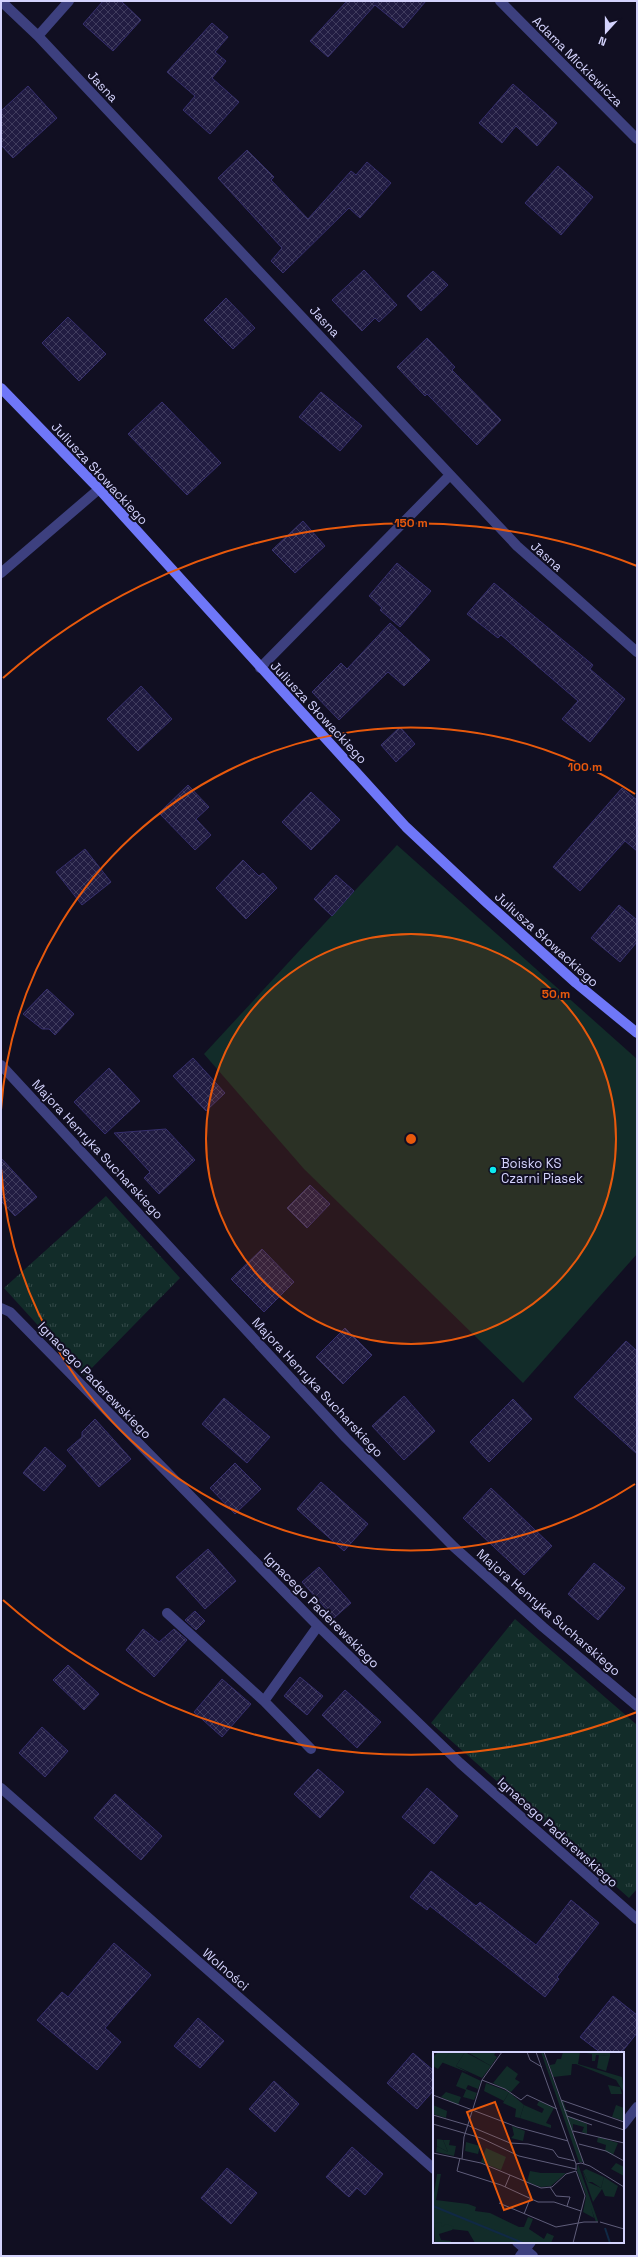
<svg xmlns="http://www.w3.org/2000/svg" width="638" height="2257" font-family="'Space Grotesk',sans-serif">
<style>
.grass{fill:url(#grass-tufts)}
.pitch{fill:#122c29}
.building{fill:url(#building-cross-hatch);stroke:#362f6d}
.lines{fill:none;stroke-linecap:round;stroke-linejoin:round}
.lane{stroke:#3d407f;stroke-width:10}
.street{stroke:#3d407f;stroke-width:10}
.secondary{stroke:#6f77f8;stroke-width:10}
.ring{fill:none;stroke:#e8590c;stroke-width:2}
.poi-dot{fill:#0cebef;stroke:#110f22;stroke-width:1.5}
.labels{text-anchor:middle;stroke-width:4;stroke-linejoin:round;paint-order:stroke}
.street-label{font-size:13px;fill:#d4d3fd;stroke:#110f22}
.poi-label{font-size:13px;fill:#d4d3fd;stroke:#110f22;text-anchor:start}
.inset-river{fill:none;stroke:#102945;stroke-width:2}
.inset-road{fill:none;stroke:#5f5d7a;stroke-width:1}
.view{fill:#e8590c;fill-opacity:0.15;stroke:#e8590c;stroke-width:2}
.inset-edge{fill:none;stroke:#d4d3fd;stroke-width:2}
.centre{fill:#e8590c;stroke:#110f22;stroke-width:2}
.ring-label{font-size:12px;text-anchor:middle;font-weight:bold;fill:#e8590c;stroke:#110f22;stroke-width:4;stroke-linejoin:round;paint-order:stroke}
</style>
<defs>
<pattern id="grass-tufts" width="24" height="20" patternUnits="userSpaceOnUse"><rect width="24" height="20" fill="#122c29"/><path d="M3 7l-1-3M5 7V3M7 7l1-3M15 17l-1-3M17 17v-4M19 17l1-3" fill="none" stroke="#344a49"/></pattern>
<pattern id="building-cross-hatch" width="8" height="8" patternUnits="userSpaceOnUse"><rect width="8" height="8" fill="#211c42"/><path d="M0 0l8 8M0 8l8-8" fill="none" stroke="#403c5e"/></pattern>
</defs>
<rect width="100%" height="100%" fill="#110f22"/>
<path class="grass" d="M 106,1196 L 180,1278 L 84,1376 L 4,1288 Z
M 515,1619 L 637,1725 L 637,1889 L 629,1898 L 431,1723 Z"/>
<path class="pitch" d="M 397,845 L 637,1059 L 637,1254 L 523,1383 L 304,1169 L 204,1054 Z"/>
<path class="building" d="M 103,1 L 121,1 L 141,20 L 113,51 L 83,24 Z
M 347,1 L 426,1 L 403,28 L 375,5 L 328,57 L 310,41 Z
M 212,23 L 228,37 L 215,52 L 226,61 L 212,78 L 239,102 L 210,134 L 183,110 L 195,96 L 167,72 Z
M 513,84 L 557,123 L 537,146 L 516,126 L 502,143 L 479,123 Z
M 28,86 L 57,118 L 13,158 L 1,145 L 1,111 Z
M 247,150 L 274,177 L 271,180 L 308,219 L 351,171 L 356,175 L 367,162 L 391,183 L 360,218 L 349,208 L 283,273 L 271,261 L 282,248 L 218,178 Z
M 558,166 L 593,197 L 561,235 L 525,203 Z
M 364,270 L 397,305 L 379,322 L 375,318 L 362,331 L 332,300 Z
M 433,271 L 448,285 L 421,311 L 407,296 Z
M 226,298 L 255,328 L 233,349 L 204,320 Z
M 68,317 L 106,354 L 79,381 L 42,343 Z
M 427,338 L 455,367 L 452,370 L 501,420 L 477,445 L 427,394 L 425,396 L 397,367 Z
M 321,392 L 362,426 L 340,451 L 299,417 Z
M 162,402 L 221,463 L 187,495 L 128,434 Z
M 303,521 L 325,546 L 295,573 L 272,550 Z
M 397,563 L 431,591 L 400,627 L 380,610 L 382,608 L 369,596 Z
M 494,583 L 593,665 L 590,669 L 625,699 L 590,742 L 562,719 L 578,701 L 501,635 L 498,638 L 467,614 Z
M 390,623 L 430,660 L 404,686 L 388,672 L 339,720 L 312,692 L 341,663 L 347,669 Z
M 141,686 L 172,719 L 138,751 L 107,719 Z
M 400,727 L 415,744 L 396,762 L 381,745 Z
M 188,785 L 209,807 L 196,819 L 211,835 L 195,850 L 159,813 Z
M 622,788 L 637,800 L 637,851 L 625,841 L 580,891 L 553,867 Z
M 311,792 L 340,820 L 311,850 L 282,822 Z
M 85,849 L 111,882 L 82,905 L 56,872 Z
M 243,860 L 259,876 L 263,873 L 277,888 L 246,919 L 216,888 Z
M 336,875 L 354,891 L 332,916 L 314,899 Z
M 619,905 L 637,920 L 637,942 L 620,962 L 591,938 Z
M 47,989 L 74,1014 L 55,1035 L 49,1029 L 42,1029 L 23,1014 Z
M 193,1058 L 225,1093 L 206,1111 L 173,1076 Z
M 109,1068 L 140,1101 L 105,1134 L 74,1102 Z
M 166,1129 L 195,1160 L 159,1194 L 144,1178 L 150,1172 L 114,1133 Z
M 1,1158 L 37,1197 L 15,1216 L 1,1201 Z
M 310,1185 L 330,1204 L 307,1228 L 287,1208 Z
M 262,1249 L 294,1282 L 264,1312 L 231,1279 Z
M 345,1328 L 372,1355 L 343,1384 L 316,1357 Z
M 626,1341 L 637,1351 L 637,1454 L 574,1397 Z
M 404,1396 L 435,1431 L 404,1460 L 372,1426 Z
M 224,1398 L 270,1437 L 247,1463 L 202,1424 Z
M 513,1399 L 532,1419 L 489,1462 L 470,1442 Z
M 95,1419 L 131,1459 L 99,1487 L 67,1450 L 82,1437 L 82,1432 Z
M 45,1447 L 66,1466 L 44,1491 L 23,1473 Z
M 235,1463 L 261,1489 L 235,1514 L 210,1488 Z
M 321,1482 L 368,1524 L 344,1551 L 297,1509 Z
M 491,1488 L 552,1546 L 524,1575 L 463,1518 Z
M 208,1549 L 236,1581 L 205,1609 L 176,1577 Z
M 594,1563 L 625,1588 L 598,1620 L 568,1594 Z
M 319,1567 L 351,1603 L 334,1618 L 302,1582 Z
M 195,1611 L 205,1621 L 196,1630 L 185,1620 Z
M 143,1629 L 159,1642 L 174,1629 L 187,1640 L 154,1677 L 126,1650 Z
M 68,1665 L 99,1694 L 84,1710 L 53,1680 Z
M 300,1677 L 323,1696 L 307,1715 L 284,1696 Z
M 222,1679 L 251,1704 L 222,1737 L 194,1712 Z
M 345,1690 L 381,1722 L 357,1748 L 322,1715 Z
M 42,1727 L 68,1751 L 45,1777 L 19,1753 Z
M 318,1769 L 344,1792 L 320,1818 L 294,1794 Z
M 427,1788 L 458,1816 L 434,1844 L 402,1817 Z
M 115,1794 L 162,1836 L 141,1860 L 94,1818 Z
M 431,1871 L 476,1906 L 480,1902 L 536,1945 L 571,1900 L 599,1923 L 557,1977 L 559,1979 L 545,1997 L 430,1906 L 427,1910 L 410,1897 Z
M 114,1943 L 151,1975 L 105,2028 L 121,2042 L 97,2070 L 37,2020 L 62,1992 L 68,1997 Z
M 613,1996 L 637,2015 L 637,2033 L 621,2053 L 601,2053 L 580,2037 Z
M 198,2018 L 224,2041 L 200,2068 L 174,2046 Z
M 413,2053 L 434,2071 L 434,2090 L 417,2109 L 387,2083 Z
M 274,2081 L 299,2104 L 275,2132 L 249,2109 Z
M 352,2147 L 383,2174 L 365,2195 L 357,2188 L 349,2197 L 326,2177 Z
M 227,2168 L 257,2193 L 231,2224 L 201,2198 Z"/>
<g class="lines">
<path class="lane" d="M 1,573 L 99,489
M 167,1613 L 264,1701
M 311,1749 L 264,1701 L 318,1626"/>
<path class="street" d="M 1,1 L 38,36 L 517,546 L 637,652
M 500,1 L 637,139
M 38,36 L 69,1
M 260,668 L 450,475
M 1,1065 L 346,1438 L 454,1547 L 543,1627 L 637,1706
M 1,1308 L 10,1312 L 318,1626 L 460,1763 L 637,1919
M 1,1788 L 434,2169
M 623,2125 L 637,2107
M 517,2242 L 533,2256
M 520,2256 L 531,2242"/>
<path class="secondary" d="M 1,388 L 99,489 L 406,827 L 486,902 L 576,983 L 637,1033"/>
</g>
<circle cx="411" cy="1139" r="205" fill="#e8590c" fill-opacity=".12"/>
<g class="ring">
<circle cx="411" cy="1139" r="205"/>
<path d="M635 1484A411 411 0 0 1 1 1168M1 1110A411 411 0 0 1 635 794"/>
<path d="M637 1712A616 616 0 0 1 3 1600M3 678A616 616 0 0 1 637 566"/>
</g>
<circle class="poi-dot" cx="493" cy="1170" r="4"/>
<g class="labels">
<g class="street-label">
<text transform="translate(578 61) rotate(45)" y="5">Adama Mickiewicza</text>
<text transform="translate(103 86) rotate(47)" y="5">Jasna</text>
<text transform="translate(325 321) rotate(47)" y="5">Jasna</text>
<text transform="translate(100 473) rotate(47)" y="5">Juliusza Słowackiego</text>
<text transform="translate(547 556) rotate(42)" y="5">Jasna</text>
<text transform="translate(319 712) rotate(47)" y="5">Juliusza Słowackiego</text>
<text transform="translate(547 939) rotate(42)" y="5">Juliusza Słowackiego</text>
<text transform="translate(98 1149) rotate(47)" y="5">Majora Henryka Sucharskiego</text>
<text transform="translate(95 1380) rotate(46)" y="5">Ignacego Paderewskiego</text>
<text transform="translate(318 1387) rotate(47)" y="5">Majora Henryka Sucharskiego</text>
<text transform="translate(322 1610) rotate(45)" y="5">Ignacego Paderewskiego</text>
<text transform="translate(549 1612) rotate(41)" y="5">Majora Henryka Sucharskiego</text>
<text transform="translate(558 1832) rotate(42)" y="5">Ignacego Paderewskiego</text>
<text transform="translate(226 1969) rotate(41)" y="5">Wolności</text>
</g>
<g class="poi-label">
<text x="501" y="1168">Boisko KS<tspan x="501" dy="15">Czarni Piasek</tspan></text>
</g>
</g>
<g transform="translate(433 2052)">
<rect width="191" height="191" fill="#110f22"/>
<path d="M 17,0 L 32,0 L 23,14 L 36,21 L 8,10 ZM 34,0 L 63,0 L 61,3 L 64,5 L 58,14 ZM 166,3 L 177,4 L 173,19 L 164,16 ZM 74,14 L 85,22 L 82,27 L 87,30 L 78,40 L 60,31 ZM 29,20 L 48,29 L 45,37 L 35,33 L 33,37 L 44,41 L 41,48 L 30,45 L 33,38 L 23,34 ZM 53,31 L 76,40 L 71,49 L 51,39 ZM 175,33 L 187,35 L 189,42 L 178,42 ZM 13,40 L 28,45 L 25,53 L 8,45 ZM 130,48 L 135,64 L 154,72 L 154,82 L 149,80 L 151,75 L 140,72 L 140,79 L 136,76 L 127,49 ZM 106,49 L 121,56 L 113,71 L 118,73 L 118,76 L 87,66 L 91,53 L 109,61 L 111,57 L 104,53 ZM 0,53 L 14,59 L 13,66 L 0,62 ZM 183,53 L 191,56 L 191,69 L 179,65 ZM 79,74 L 92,79 L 90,89 L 78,86 L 81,83 ZM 165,85 L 185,91 L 180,103 L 172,99 L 173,93 L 164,90 ZM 10,88 L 17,88 L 16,93 L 23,94 L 21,104 L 3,100 L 4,94 L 15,100 ZM 183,111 L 191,115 L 191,124 L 178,117 ZM 145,112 L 165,169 L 163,170 L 144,119 ZM 149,118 L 155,130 L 168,136 L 171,125 L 185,134 L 181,145 L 172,144 L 169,137 L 160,150 ZM 97,119 L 108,121 L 133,121 L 118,134 L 108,135 L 94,130 ZM 4,122 L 8,122 L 3,148 L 35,152 L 43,155 L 42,159 L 57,161 L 86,175 L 91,175 L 95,165 L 100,167 L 96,177 L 111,187 L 114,181 L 121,184 L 118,191 L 42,191 L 35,179 L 0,175 L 0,148 Z" fill="#122c29"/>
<path d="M 5,0 L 17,0 L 5,17 L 0,14 L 0,5 ZM 108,0 L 110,0 L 150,110 L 146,110 ZM 130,0 L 147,0 L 145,12 L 189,25 L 191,41 L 183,28 L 143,12 L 139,12 L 138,23 L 120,25 L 114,5 L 117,13 L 122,12 L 124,7 L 128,7 ZM 147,0 L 177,0 L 177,4 L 163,3 L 162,9 L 159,9 L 159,2 ZM 76,40 L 91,53 L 87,66 L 82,65 L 83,57 L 70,51 ZM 4,87 L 10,88 L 15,100 L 4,94 ZM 153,117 L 171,125 L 168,136 L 159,130 L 155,130 L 150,119 ZM 154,140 L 161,166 L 150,160 ZM 8,170 L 9,175 L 13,172 L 21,175 L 19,178 L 6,182 L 8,188 L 18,189 L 18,191 L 2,191 L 1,172 Z" fill="#122c29"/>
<path d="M 32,0 L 58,14 L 49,26 L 23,14 Z" fill="#122c29"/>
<path d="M 33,90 L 47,94 L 45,102 L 32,99 ZM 53,96 L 73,105 L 68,118 L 48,110 Z" fill="#122c29"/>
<path class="inset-river" d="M 0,154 L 90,191M 172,176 L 177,191"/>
<path class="inset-road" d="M 94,0 L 97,8 L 109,15M 103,0 L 143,112 L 143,118M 111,0 L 151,112M 49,28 L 72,37 L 88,48 L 94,43 L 124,57M 0,43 L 84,75 L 135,89M 128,48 L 191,70M 132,58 L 191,78M 0,63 L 34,73 L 77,91 L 95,92 L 120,98 L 125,105 L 142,109M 134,64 L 159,73M 0,72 L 48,86 L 86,104 L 143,117M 140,79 L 191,91M 146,92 L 173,99 L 191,109M 0,101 L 48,111 L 108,136 L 119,135 L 133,122 L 143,119M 27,106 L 24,119 L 68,133 L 105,150 L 121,150 L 148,159M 29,107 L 31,85 L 49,28 L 69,0M 143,112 L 148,111 L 157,114 L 191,135M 72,135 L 77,123M 117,135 L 123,144 L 137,145 L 134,154M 66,151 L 123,175 L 151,170 L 165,170M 91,162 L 97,147M 167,170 L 191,177M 140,191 L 152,144 L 143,119"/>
<path class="view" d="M 62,50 L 99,148 L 71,158 L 34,60 Z"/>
<rect width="191" height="191" class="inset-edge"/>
</g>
<circle cx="411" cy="1139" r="6" class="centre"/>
<g class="ring-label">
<text x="411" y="527">150 m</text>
<text x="585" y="771">100 m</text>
<text x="556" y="998">50 m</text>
</g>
<rect width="638" height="2257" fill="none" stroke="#d4d3fd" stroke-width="4"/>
<g transform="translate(606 32) rotate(201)" stroke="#110f22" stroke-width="3" paint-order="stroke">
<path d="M0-3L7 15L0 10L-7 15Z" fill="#d4d3fd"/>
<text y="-6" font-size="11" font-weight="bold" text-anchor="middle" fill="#d4d3fd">N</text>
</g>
</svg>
